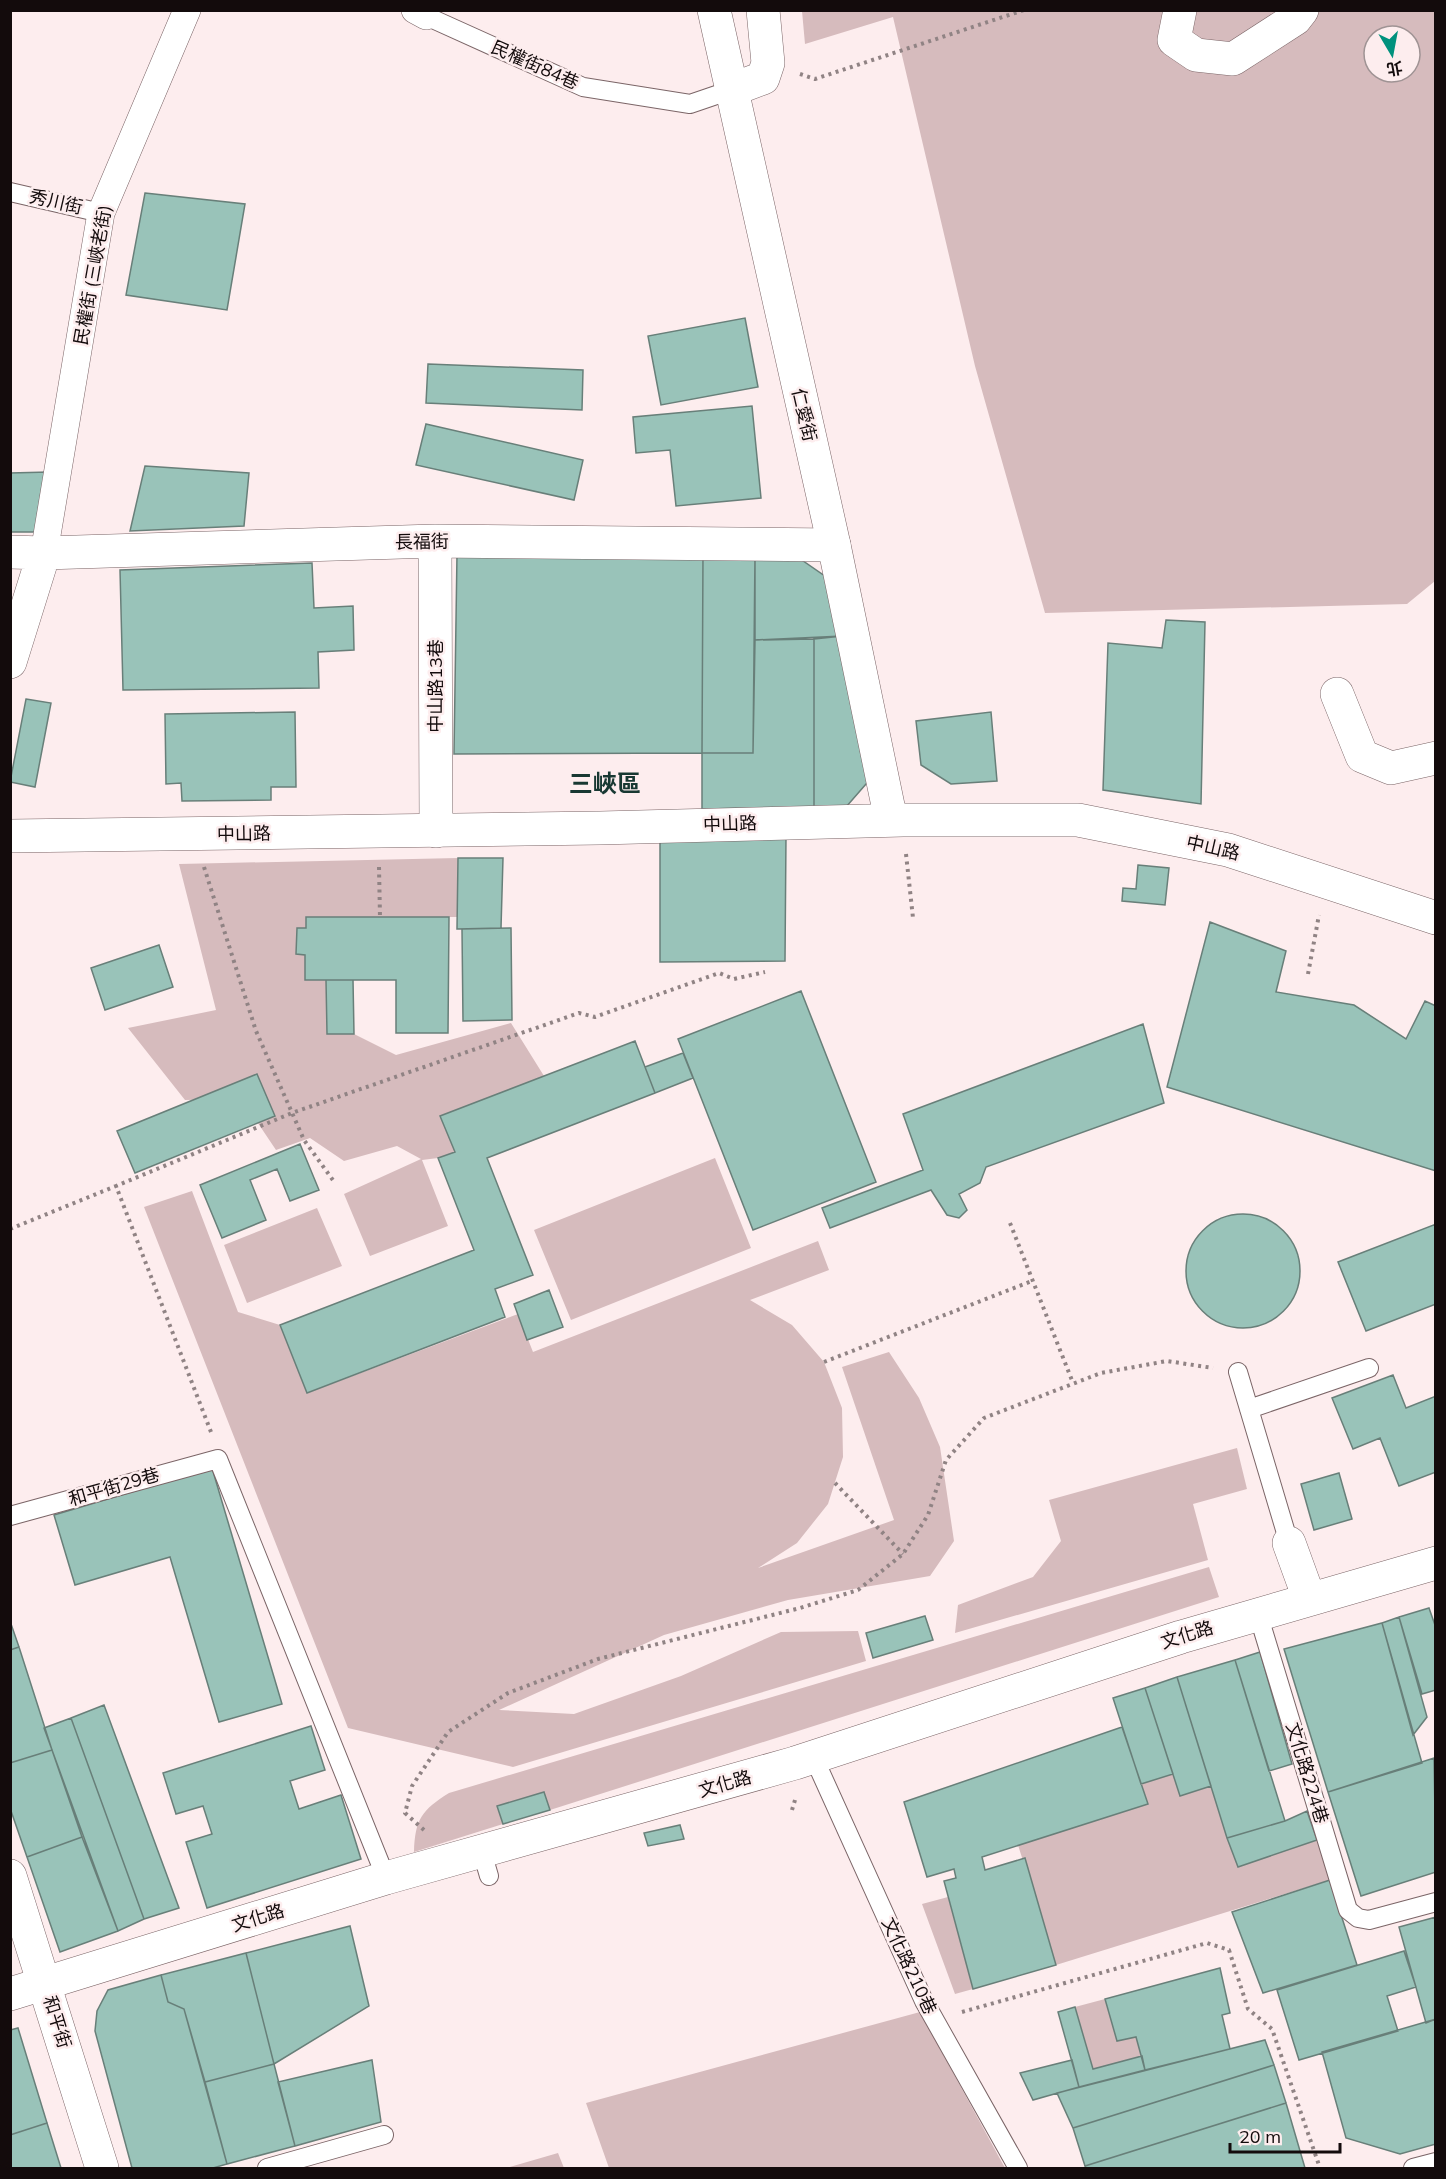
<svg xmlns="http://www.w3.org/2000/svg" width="1446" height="2179" font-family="Mulish,'Noto Sans TC',sans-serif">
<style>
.green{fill:#d6bbbd;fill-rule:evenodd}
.building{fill:#99c3b9;stroke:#687f79;stroke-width:1.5}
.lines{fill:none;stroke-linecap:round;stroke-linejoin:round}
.service-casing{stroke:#7b6567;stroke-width:20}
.pedestrian-casing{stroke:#7b6567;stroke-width:28}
.minor-casing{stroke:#7b6567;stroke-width:34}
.tertiary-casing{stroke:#7b6567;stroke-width:34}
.path{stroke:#908384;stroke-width:4;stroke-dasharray:3 4.5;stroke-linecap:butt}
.service{stroke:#fff;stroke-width:18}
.pedestrian{stroke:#fff;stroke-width:27}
.minor{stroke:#fff;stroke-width:33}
.tertiary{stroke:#fff;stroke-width:33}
.labels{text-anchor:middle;stroke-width:5;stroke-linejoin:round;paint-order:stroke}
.street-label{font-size:18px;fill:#130b0c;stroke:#fdedee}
.district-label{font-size:24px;font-weight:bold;fill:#183832;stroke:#fdedee}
</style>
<rect width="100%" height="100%" fill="#fdedee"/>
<path class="green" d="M 802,11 L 1435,11 L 1435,581 L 1407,604 L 1045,613 L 975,366 L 893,17 L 805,44 ZM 1374,36 L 1410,36 L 1410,72 L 1374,72 Z
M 458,858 L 457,917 L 307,917 L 306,928 L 297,928 L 296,954 L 305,955 L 326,980 L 327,1034 L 354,1034 L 396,1055 L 511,1023 L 544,1076 L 441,1116 L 455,1152 L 438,1158 L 422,1160 L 448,1226 L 370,1256 L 344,1194 L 421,1159 L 397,1146 L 344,1161 L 310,1138 L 276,1150 L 239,1095 L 231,1099 L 185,1100 L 128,1028 L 216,1010 L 179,864 Z
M 715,1158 L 751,1248 L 571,1320 L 534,1230 Z
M 192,1191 L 238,1312 L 280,1325 L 307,1393 L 518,1314 L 533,1352 L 818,1241 L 829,1270 L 750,1300 L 792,1325 L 824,1362 L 842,1408 L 843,1457 L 828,1504 L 797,1543 L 758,1568 L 894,1520 L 842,1367 L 889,1352 L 919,1398 L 940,1447 L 954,1541 L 930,1576 L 788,1600 L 664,1635 L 499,1710 L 574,1714 L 681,1676 L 781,1632 L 858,1631 L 866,1661 L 513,1767 L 348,1728 L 144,1207 Z
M 317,1208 L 342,1266 L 247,1303 L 224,1245 Z
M 1237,1448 L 1247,1489 L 1193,1504 L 1208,1560 L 955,1633 L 958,1605 L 1033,1577 L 1061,1541 L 1049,1500 Z
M 1209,1567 L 1219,1597 L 550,1810 L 544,1792 L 498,1806 L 503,1824 L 414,1852 C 415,1819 422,1810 449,1793 Z
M 1173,1774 L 1180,1796 L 1211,1786 L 1238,1866 L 1317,1840 L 1330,1880 L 1056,1965 L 1018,1845 L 1148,1804 L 1141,1784 Z
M 948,1897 L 973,1989 L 955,1994 L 922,1904 Z
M 1105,1999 L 1117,2041 L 1136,2037 L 1142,2056 L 1093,2069 L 1075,2007 Z
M 920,2012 L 1005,2168 L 609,2168 L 586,2103 Z
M 558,2153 L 564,2168 L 506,2168 Z"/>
<path class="building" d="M 145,193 L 245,204 L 227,310 L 126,295 Z
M 745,318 L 758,387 L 661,405 L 648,336 Z
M 428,364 L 583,370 L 582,410 L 426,403 Z
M 752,406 L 761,498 L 676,506 L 670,450 L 636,453 L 633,417 Z
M 426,424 L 583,460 L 574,500 L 416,465 Z
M 145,466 L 249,473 L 244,526 L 130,531 Z
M 49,472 L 40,532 L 10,532 L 10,473 Z
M 703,553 L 702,753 L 454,754 L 457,554 Z
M 703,553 L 755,553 L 753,753 L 702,753 Z
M 755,553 L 793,554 L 832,581 L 843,636 L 755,640 Z
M 312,563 L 314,608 L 353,606 L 354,650 L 318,652 L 319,688 L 123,690 L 120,570 Z
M 1166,620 L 1205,622 L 1201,804 L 1103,790 L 1108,643 L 1162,648 Z
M 843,636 L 873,776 L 846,807 L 814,807 L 814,639 Z
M 814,639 L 814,807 L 702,809 L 702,753 L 753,753 L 755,640 Z
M 26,699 L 51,703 L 35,787 L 10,782 Z
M 295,712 L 296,787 L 271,787 L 271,800 L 182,801 L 181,783 L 166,784 L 165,714 Z
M 991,712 L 997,781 L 951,784 L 921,765 L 916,721 Z
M 660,835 L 786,835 L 785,961 L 660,962 Z
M 458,858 L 503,858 L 501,928 L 457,929 Z
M 1138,865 L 1169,868 L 1165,905 L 1122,901 L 1123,888 L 1136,889 Z
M 306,917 L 449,917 L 448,1033 L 396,1033 L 396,980 L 305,980 L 305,955 L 296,954 L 297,928 L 306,928 Z
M 1210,922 L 1286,951 L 1276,992 L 1354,1005 L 1406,1039 L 1425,1001 L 1436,1006 L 1436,1171 L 1167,1087 Z
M 511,928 L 512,1020 L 463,1021 L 462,929 Z
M 159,945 L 173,987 L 105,1010 L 91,968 Z
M 326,980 L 353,980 L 354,1034 L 327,1034 Z
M 801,991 L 876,1182 L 753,1230 L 678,1039 Z
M 1143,1024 L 1164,1103 L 986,1167 L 980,1183 L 959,1194 L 967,1210 L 959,1218 L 947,1215 L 931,1190 L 830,1228 L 822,1208 L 923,1170 L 903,1114 Z
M 635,1041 L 655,1093 L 487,1158 L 533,1275 L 495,1289 L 505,1317 L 307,1393 L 280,1325 L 474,1250 L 438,1158 L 455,1152 L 440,1116 Z
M 683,1053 L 693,1078 L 655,1093 L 645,1067 Z
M 257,1074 L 275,1116 L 135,1173 L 117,1131 Z
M 300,1144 L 319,1190 L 290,1201 L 277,1169 L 250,1180 L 266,1220 L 222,1238 L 200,1185 Z
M1186 1271a57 57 0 1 1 114 0a57 57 0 1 1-114 0Z
M 1436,1224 L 1436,1304 L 1366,1331 L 1338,1262 Z
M 549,1290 L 563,1327 L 527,1340 L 514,1304 Z
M 1393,1375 L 1406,1408 L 1436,1396 L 1436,1472 L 1399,1486 L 1380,1438 L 1353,1449 L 1332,1398 Z
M 212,1468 L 282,1704 L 219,1722 L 170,1557 L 75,1585 L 54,1515 Z
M 1339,1473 L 1352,1519 L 1314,1530 L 1301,1484 Z
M 1429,1608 L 1436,1628 L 1436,1690 L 1422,1694 L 1399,1617 Z
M 925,1616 L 933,1640 L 873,1658 L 866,1633 Z
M 1399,1617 L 1427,1717 L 1413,1735 L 1382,1623 Z
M 10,1621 L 19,1647 L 10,1650 Z
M 1382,1623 L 1422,1763 L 1328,1792 L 1284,1649 Z
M 19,1647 L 52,1750 L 10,1763 L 10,1650 Z
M 1260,1652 L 1292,1764 L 1269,1771 L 1235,1660 Z
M 1235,1660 L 1285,1821 L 1227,1838 L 1177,1677 Z
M 1177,1677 L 1211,1786 L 1180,1796 L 1145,1688 Z
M 1145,1688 L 1173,1774 L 1141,1784 L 1113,1698 Z
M 104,1705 L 179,1908 L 144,1919 L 71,1718 Z
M 71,1718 L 144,1919 L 118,1931 L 44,1728 Z
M 311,1726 L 325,1770 L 290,1781 L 299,1809 L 341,1795 L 361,1859 L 207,1908 L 186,1842 L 212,1834 L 203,1806 L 176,1814 L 163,1773 Z
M 1122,1727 L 1148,1804 L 982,1857 L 985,1870 L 1025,1858 L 1056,1965 L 973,1989 L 944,1881 L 956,1878 L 954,1869 L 927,1877 L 904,1802 Z
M 52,1750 L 82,1837 L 27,1857 L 10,1808 L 10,1763 Z
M 1434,1758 L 1436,1872 L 1361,1896 L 1328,1792 Z
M 544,1792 L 550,1810 L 503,1824 L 497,1806 Z
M 1307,1811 L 1317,1840 L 1238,1867 L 1227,1838 L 1285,1821 Z
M 680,1825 L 684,1839 L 648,1846 L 644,1833 Z
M 82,1837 L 118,1931 L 60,1952 L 27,1857 Z
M 1330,1880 L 1357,1965 L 1263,1993 L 1232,1912 Z
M 1436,1917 L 1436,2019 L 1426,2023 L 1399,1927 Z
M 350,1926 L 369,2006 L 274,2064 L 246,1953 Z
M 1404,1951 L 1416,1987 L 1387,1996 L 1398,2031 L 1299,2060 L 1277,1990 Z
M 246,1953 L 274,2064 L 205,2082 L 184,2009 L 168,2002 L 161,1975 Z
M 1220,1968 L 1230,2013 L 1222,2015 L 1230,2049 L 1145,2070 L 1136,2037 L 1117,2041 L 1105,1999 Z
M 161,1975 L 168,2002 L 184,2009 L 227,2164 L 213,2168 L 132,2168 L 95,2031 L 97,2011 L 108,1990 Z
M 1075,2007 L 1093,2069 L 1142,2056 L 1145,2070 L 1079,2087 L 1058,2012 Z
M 1436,2019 L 1436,2144 L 1400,2154 L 1346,2138 L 1322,2052 Z
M 18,2028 L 47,2123 L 10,2135 L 10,2030 Z
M 1265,2040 L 1274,2065 L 1073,2128 L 1057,2093 Z
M 372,2060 L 381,2122 L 295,2146 L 278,2082 Z
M 1072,2060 L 1079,2087 L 1033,2100 L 1020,2073 Z
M 274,2064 L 295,2146 L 227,2164 L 205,2082 Z
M 1274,2065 L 1286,2103 L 1085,2166 L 1073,2128 Z
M 1286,2103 L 1305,2168 L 1086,2168 L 1085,2166 Z
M 47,2123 L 61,2168 L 10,2168 L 10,2135 Z"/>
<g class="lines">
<g class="service-casing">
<path id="service" d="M 426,16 L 583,87 L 690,104 L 731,90
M 10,192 L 101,213
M 1238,1372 L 1289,1543
M 1249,1409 L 1369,1368
M 10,1516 L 218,1459 L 386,1878
M 1258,1614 L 1348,1910 L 1358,1918 L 1369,1920 L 1436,1902
M 814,1758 L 924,2001 L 1018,2168
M 482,1852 L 489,1876
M 267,2168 L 384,2135
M 1413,2168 L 1436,2162"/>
</g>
<g class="pedestrian-casing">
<path id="pedestrian" d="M 415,10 L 426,16
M 44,553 L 101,213 L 187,10"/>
</g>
<g class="minor-casing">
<path id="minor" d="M 1180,10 L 1174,40 L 1196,55 L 1233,59 L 1295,19 L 1302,10
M 731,90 L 763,78 L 768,63 L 763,10
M 435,541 L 436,831
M 10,552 L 44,553 L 435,541 L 834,545
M 10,662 L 44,553
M 1337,694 L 1362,756 L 1391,768 L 1436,758
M 1289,1543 L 1309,1598
M 10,1876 L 102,2168
M 10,1994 L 386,1878 L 795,1763 L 1181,1637 L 1436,1563"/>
</g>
<g class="tertiary-casing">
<path id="tertiary" d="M 714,10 L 834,545 L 891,820
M 10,836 L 600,828 L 903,820 L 1078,820 L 1228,850 L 1436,918"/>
</g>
<path class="path" d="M 800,74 L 815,79 L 1024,10
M 906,854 L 913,918
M 204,867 L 256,1031 L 304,1140 L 335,1183
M 379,867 L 380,917
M 1308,974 L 1319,915
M 1010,1223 L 1073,1383
M 10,1229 L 116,1186
M 824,1362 L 1032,1281
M 211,1432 L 116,1186 L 292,1113 L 579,1013 L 595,1017 L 719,973 L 734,979 L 765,972
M 835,1483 L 903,1554
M 792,1810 L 795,1800
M 424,1830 L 405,1813 L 412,1786 L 448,1732 L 508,1693 L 598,1659 L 800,1608 L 858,1590 L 903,1554 L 928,1515 L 946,1460 L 984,1418 L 1101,1373 L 1167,1361 L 1213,1368
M 962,2012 L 1207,1943 L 1229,1950 L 1248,2009 L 1272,2029 L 1320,2168"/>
<use href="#service" class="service"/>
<use href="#pedestrian" class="pedestrian"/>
<use href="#minor" class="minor"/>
<use href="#tertiary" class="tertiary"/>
</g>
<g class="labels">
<g class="street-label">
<text transform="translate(535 65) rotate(24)" y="6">民權街84巷</text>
<text transform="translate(56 202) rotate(13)" y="6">秀川街</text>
<text transform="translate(93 275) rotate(-80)" y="6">民權街 (三峽老街)</text>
<text transform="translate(804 415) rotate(77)" y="6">仁愛街</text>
<text transform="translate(422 542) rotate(-1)" y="6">長福街</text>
<text transform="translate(436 686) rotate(-90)" y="6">中山路13巷</text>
<text transform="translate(730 824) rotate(-2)" y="6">中山路</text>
<text transform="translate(244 834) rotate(-1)" y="6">中山路</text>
<text transform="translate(1213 848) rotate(13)" y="6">中山路</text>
<text transform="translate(114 1487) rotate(-16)" y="6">和平街29巷</text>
<text transform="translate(1187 1635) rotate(-17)" y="6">文化路</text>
<text transform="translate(1307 1773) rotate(73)" y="6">文化路224巷</text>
<text transform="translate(725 1784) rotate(-16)" y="6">文化路</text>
<text transform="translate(258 1918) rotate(-17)" y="6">文化路</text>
<text transform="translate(909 1966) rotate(65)" y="6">文化路210巷</text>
<text transform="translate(57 2022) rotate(73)" y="6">和平街</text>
</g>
<g class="district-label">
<text x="605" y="792">三峽區</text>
</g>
</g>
<rect width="1446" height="2179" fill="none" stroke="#130b0c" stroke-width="24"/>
<g transform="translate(1392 54) rotate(170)"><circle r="28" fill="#fdedee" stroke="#9f9394" stroke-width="1.5"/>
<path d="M0-4.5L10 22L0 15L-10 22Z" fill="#00917d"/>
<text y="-9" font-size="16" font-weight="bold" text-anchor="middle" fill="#130b0c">北</text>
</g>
<path d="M1230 2143v9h110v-9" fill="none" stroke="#130b0c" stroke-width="3"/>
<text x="1239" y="2143" font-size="18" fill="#130b0c" stroke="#fdedee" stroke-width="4.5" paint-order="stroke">20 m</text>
</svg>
